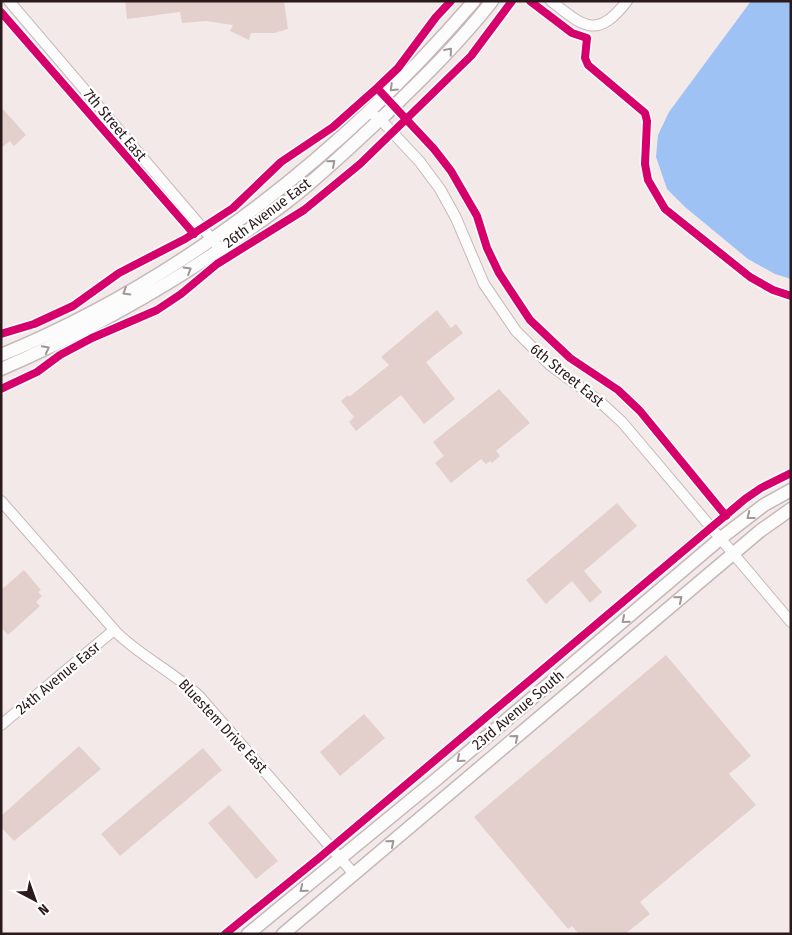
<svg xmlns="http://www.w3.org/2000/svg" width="792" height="935" font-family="'Fira Sans Condensed',sans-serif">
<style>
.water{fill:#9dc2f3}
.building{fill:#e3d0cd}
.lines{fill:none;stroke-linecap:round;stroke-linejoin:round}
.minor-casing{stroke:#c5b8b9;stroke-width:12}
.tertiary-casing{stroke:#c5b8b9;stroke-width:15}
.minor{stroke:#fdfcfc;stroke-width:10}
.tertiary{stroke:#fdfcfc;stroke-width:12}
.cycleway-casing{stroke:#fff;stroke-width:11}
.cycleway{stroke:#d6006c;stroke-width:8}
.oneway{stroke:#9e9697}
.labels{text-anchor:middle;stroke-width:4.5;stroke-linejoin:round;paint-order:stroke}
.street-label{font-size:15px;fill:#2b1a1b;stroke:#fff}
</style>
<rect width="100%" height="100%" fill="#f4e9e9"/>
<path class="water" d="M 751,1 L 791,1 L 791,279 L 775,274 L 748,259 L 685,207 L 667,189 L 656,157 L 658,135 L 669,112 Z"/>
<path class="building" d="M 125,1 L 284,1 L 288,29 L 274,33 L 251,33 L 249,40 L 230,31 L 233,25 L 206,21 L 182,23 L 180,12 L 127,19 Z
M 1,107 L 26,135 L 14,146 L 10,141 L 1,148 Z
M 437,310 L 451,328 L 456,324 L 463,333 L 426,362 L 455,399 L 424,424 L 401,395 L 356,431 L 349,422 L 354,417 L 341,401 L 348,395 L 349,397 L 389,365 L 381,357 Z
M 499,389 L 530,423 L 496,451 L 500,456 L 492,463 L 490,461 L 486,464 L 481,459 L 451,483 L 435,463 L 444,456 L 433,442 Z
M 617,503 L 637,526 L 584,571 L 602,592 L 590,603 L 572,581 L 546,604 L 526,580 Z
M 24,570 L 41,590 L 38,592 L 42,596 L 36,602 L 40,606 L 8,635 L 1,627 L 1,590 Z
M 666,655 L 751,756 L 729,774 L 756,805 L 640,902 L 650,914 L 625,934 L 579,934 L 572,926 L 568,929 L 474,817 Z
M 364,714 L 385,738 L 340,776 L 320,752 Z
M 79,746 L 101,769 L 14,841 L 1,827 L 1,816 Z
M 203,748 L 222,770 L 120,856 L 101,834 Z
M 229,805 L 278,861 L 256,879 L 208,823 Z"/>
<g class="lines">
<g class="minor-casing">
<path id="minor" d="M 9,1 L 216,244
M 551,1 C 584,27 597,40 627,1
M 368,112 L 380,119 L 420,162 L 440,189 L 456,218 L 484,284 L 516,331 L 550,365 L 599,401 L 622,422 L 791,622
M 1,501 L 117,633 C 142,657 173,672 199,696 L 354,874
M 1,725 L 114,630"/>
</g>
<g class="tertiary-casing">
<path id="tertiary" d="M 1,355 C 184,280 346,150 474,1
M 1,369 C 101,326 198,269 284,204 C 320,177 353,144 386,114 C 423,78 460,42 492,1
M 248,934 L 438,778 L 721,538 L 764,505 L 791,490
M 283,934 L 760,531 L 791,509"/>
</g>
<use href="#minor" class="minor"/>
<use href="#tertiary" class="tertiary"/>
<g class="cycleway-casing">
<path id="cycleway" d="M 530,1 L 572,33 L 587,38 L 585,58 L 588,65 L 645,113 L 647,121 L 645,164 L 648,180 L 665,209 L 750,277 L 773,290 L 791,296
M 1,12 L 194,234
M 377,88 L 434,149 L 451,171 L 477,216 L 487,248 L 499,273 L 530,320 L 570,358 L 618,390 L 640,411 L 726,516
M 1,334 L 34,324 L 73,306 L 119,273 L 185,239 L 233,208 L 281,162 L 333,127 L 377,88 L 398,68 L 436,17 L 451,1
M 1,389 L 37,372 L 60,355 L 92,338 L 157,310 L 181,294 L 217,264 L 304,210 L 360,164 L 471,56 L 512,1
M 225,934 L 319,858 L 745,499 L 761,488 L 791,473"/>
</g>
<use href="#cycleway" class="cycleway"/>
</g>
<defs><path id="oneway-chevron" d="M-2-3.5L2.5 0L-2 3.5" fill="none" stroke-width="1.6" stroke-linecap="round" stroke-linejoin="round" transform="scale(1.25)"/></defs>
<g class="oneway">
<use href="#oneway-chevron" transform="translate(449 51) rotate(-49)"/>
<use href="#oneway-chevron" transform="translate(393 88) rotate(136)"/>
<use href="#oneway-chevron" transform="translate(332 163) rotate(-41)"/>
<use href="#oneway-chevron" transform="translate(188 270) rotate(-31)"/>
<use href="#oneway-chevron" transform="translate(126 292) rotate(149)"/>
<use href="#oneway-chevron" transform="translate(46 349) rotate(-27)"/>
<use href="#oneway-chevron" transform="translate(750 516) rotate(142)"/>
<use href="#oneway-chevron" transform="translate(679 599) rotate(-40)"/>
<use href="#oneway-chevron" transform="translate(625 620) rotate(140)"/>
<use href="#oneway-chevron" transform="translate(515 738) rotate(-40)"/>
<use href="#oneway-chevron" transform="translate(460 759) rotate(140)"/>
<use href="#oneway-chevron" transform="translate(391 843) rotate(-40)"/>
<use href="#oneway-chevron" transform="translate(303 889) rotate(141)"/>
</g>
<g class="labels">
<g class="street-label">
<text transform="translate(115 125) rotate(50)" y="5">7th Street East</text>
<text transform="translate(267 213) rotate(-37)" y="5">26th Avenue East</text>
<text transform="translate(567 375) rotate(39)" y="5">6th Street East</text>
<text transform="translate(58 678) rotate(-40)" y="5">24th Avenue Easr</text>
<text transform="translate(518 710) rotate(-40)" y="5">23rd Avenue South</text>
<text transform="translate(223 726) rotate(47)" y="5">Bluestem Drive East</text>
</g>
</g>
<rect width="792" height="935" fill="none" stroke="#2b1a1b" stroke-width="5"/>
<g transform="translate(35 900) rotate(139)" stroke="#ffffff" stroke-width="4" paint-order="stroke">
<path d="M0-4L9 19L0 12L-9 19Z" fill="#2b1a1b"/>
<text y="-8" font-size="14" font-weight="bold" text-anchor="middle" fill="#2b1a1b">N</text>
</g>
</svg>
